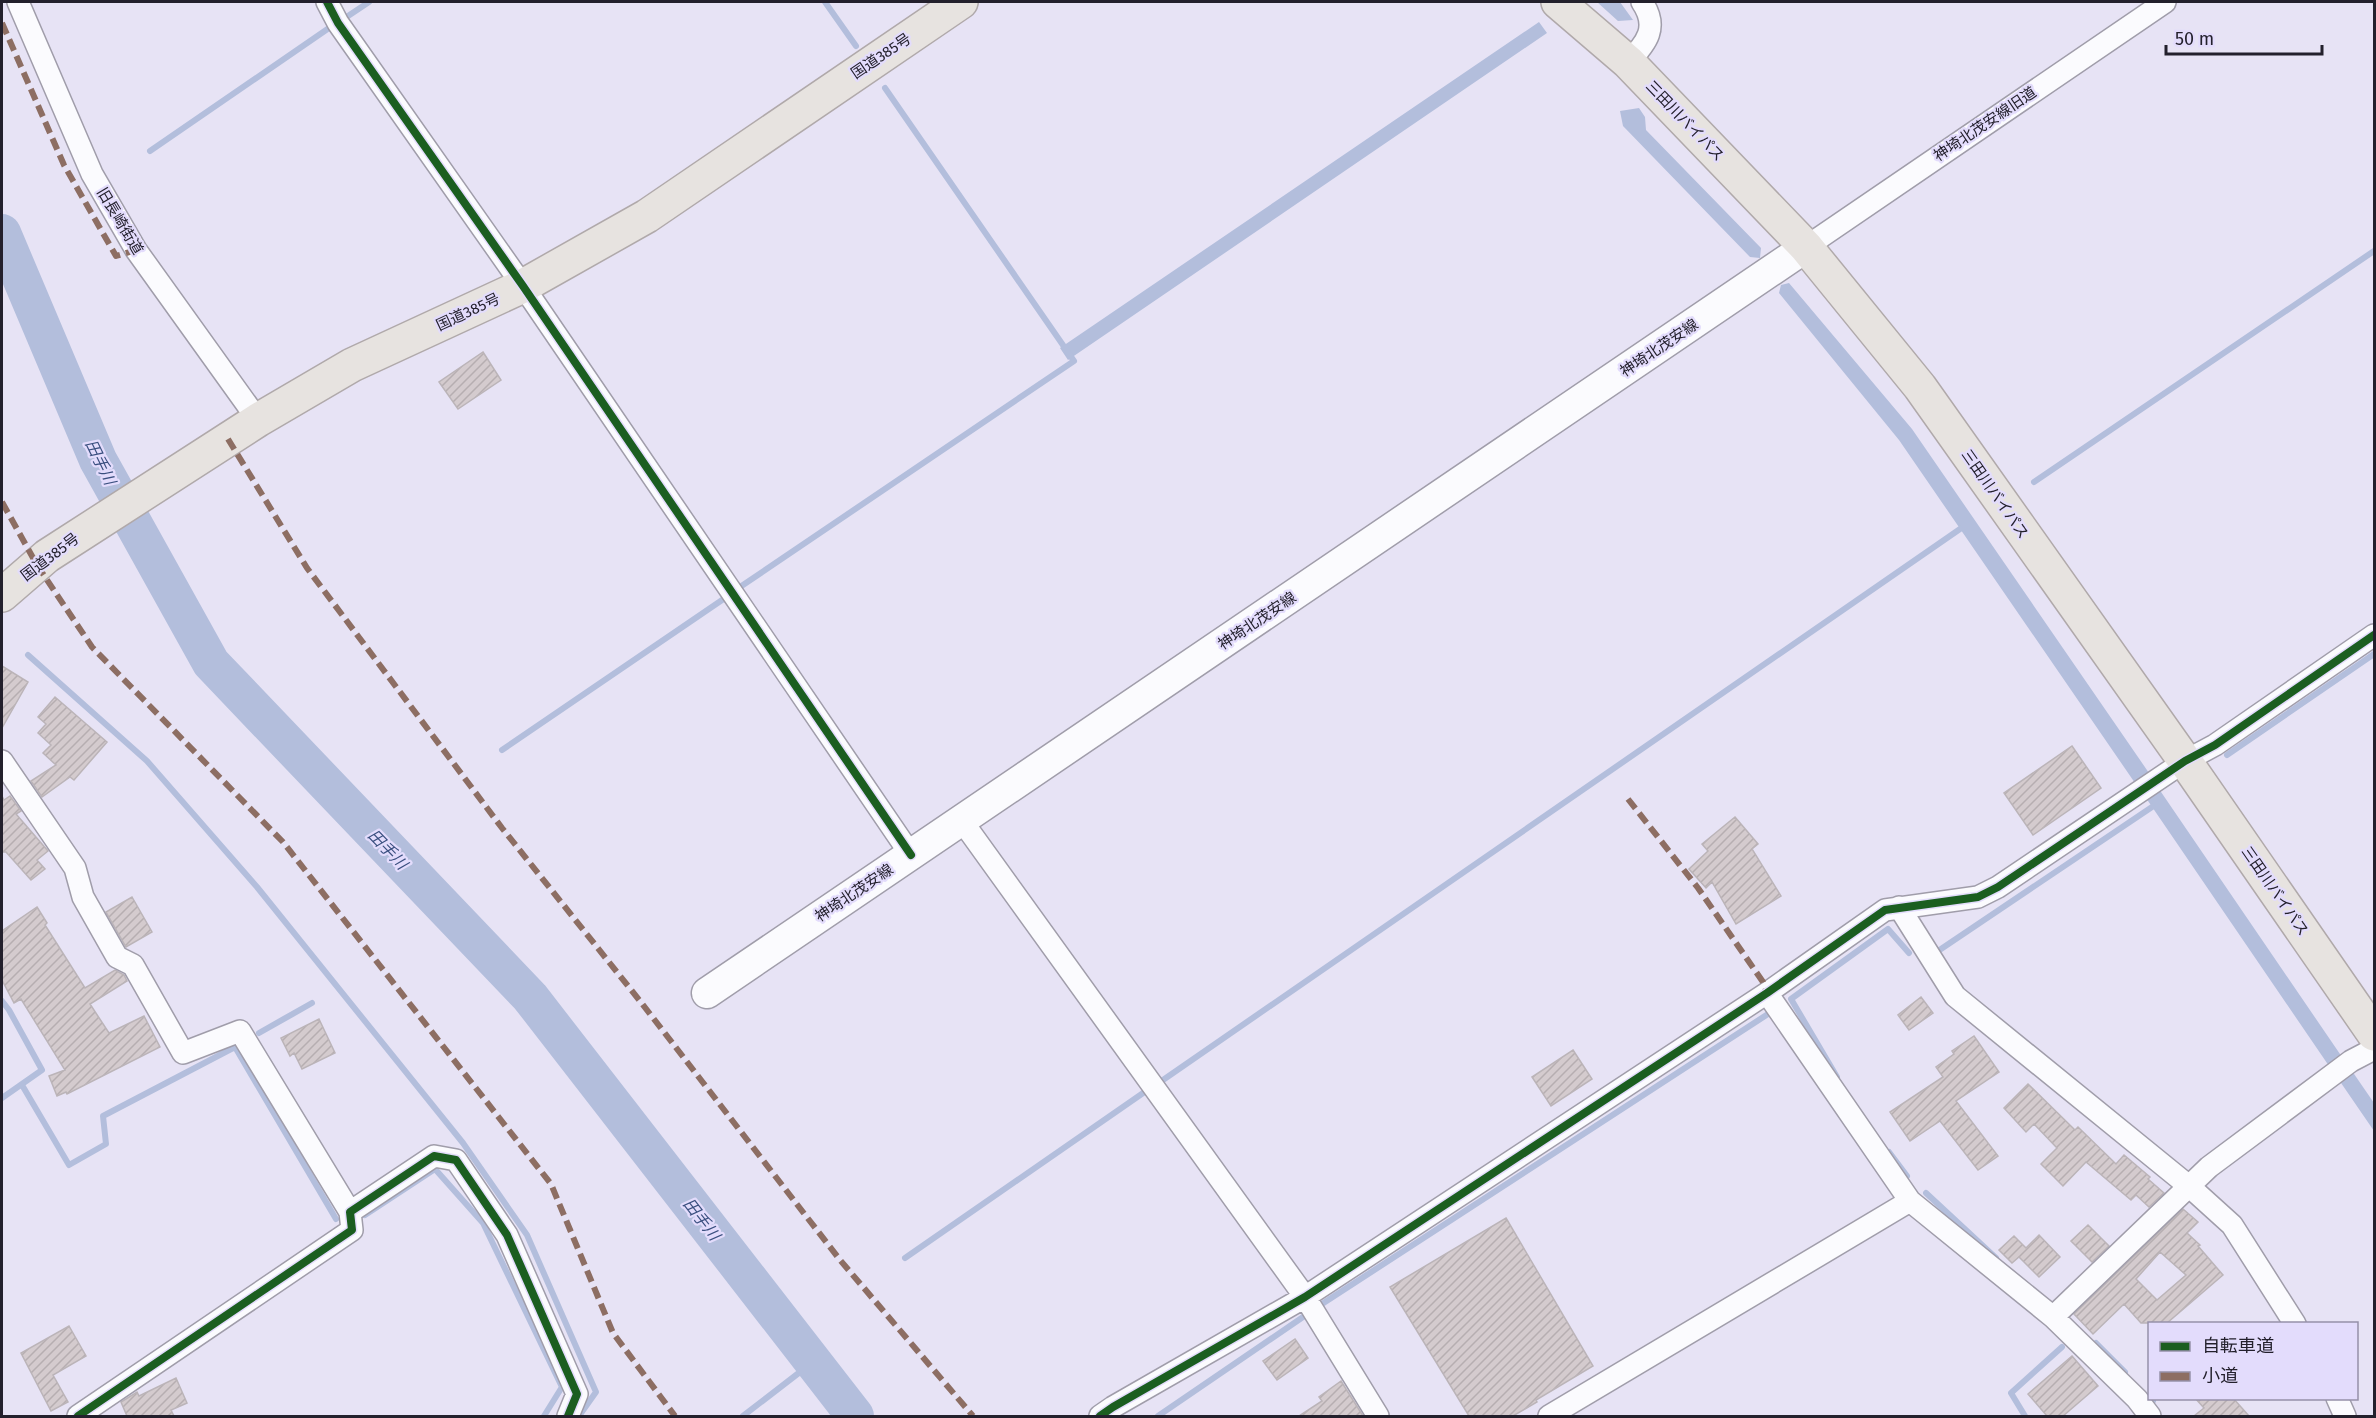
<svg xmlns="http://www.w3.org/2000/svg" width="2376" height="1418" font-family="'Fira Sans','Noto Sans JP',sans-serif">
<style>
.water{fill:#b3bedc}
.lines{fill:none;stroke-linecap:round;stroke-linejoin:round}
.stream{stroke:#b3bedc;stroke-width:6}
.river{stroke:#b3bedc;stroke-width:38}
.building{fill:url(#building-hatch);stroke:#bbb4b8;stroke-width:1.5;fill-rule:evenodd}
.minor-casing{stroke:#a09daa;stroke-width:24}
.secondary-casing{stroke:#a09daa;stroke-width:33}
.trunk-casing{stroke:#b0a9aa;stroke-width:36}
.minor{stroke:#fbfbfe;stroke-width:21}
.secondary{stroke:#fbfbfe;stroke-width:30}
.trunk{stroke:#e7e3e0;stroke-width:33}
.quiet{stroke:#8d6e63;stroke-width:6;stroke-dasharray:12 6;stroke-linecap:butt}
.cycleway-casing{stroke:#e3dcfc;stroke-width:11}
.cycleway{stroke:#1b5e20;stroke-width:8}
.labels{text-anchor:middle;stroke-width:4.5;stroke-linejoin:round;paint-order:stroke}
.street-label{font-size:15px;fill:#23202c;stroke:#e3dcfc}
.water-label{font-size:16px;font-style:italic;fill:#3a4f7f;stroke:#e3dcfc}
</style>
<defs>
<pattern id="building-hatch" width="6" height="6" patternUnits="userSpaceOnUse" patternTransform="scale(1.5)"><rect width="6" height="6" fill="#d4cbce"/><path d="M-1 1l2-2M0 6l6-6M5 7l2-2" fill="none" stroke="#b6aeb1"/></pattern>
</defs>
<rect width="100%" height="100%" fill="#e7e3f5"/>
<path class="water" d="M 1597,2 L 1620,2 L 1633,20 L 1618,21 Z
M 1539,22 L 1547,33 L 1068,360 L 1060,348 Z
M 1639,108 L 1645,117 L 1646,130 L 1761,248 L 1760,258 L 1750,257 L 1623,126 L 1620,111 Z
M 1789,283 L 1912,429 L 2149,773 L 2135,783 L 1899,440 L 1779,293 L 1781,285 Z
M 2159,789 L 2342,1057 L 2329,1066 L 2146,798 Z
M 2352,1071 L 2374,1103 L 2374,1131 L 2339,1080 Z"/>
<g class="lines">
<path class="stream" d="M 825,2 L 856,46
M 348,16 L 369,2
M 150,151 L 329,28
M 2034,482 L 2374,251
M 740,587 L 1074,361 L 885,88
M 28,655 L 147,761 L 257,887 L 463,1143 L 527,1235 L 596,1392 L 579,1416
M 502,750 L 725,598
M 2227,755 L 2374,654
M 1941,949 L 2152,807
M 2,1001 L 9,1010 L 42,1070 L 2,1098
M 259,1033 L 312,1003
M 1837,1077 L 1791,999 L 1888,929 L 1909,953
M 1163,1080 L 1960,529
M 22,1085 L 69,1165 L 106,1144 L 103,1116 L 235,1047 L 336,1219
M 1889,1152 L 1907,1176
M 1926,1193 L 1996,1258
M 365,1215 L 435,1169 L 483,1223 L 562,1387 L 544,1416
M 905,1258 L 1146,1091
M 1322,1304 L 1768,1014
M 2096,1343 L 2125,1372
M 2150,1398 L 2153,1401
M 743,1416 L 813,1362
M 1158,1416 L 1303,1317
M 2025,1416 L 2011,1393 L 2062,1347"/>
<path class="river" d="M 2,233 L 98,460 L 211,663 L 530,997 L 855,1416"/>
</g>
<path class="building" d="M 483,352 L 501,380 L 458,409 L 439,382 Z
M 2,666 L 28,682 L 2,728 Z
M 55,697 L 107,742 L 74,780 L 70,777 L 42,797 L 31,781 L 56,765 L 43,753 L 51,745 L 38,733 L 46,724 L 38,717 Z
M 2072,746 L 2101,788 L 2033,835 L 2004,793 Z
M 2,796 L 4,800 L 10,796 L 21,811 L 16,814 L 48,851 L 37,860 L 45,869 L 31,880 L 6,852 L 2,852 Z
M 1735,817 L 1758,844 L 1752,849 L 1781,896 L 1736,924 L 1712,882 L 1706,888 L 1689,869 L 1708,851 L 1702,844 Z
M 132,897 L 152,932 L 126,947 L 106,912 Z
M 37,907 L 47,923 L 45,925 L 85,988 L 115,970 L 124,975 L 127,981 L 90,1004 L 109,1033 L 144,1016 L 160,1047 L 67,1094 L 66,1092 L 57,1096 L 49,1076 L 65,1070 L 21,999 L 14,1003 L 2,980 L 2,931 Z
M 1921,997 L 1933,1013 L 1909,1030 L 1898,1015 Z
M 319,1019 L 335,1053 L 302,1069 L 294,1053 L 290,1056 L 281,1038 Z
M 1974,1036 L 1999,1072 L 1956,1101 L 1998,1156 L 1978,1170 L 1940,1121 L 1910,1141 L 1890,1112 L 1943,1077 L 1936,1067 L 1954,1054 L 1952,1051 Z
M 1573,1050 L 1592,1079 L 1551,1106 L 1532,1077 Z
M 2028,1084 L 2075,1130 L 2078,1127 L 2116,1164 L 2124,1155 L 2150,1177 L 2148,1179 L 2164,1193 L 2149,1207 L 2136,1195 L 2131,1200 L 2086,1162 L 2063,1186 L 2041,1164 L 2057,1148 L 2034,1124 L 2026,1132 L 2004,1108 Z
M 2183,1209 L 2198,1222 L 2187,1233 L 2200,1245 L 2198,1246 L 2223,1275 L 2167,1323 L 2141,1323 L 2124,1304 L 2093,1334 L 2074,1314 ZM 2160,1252 L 2186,1275 L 2157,1300 L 2136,1279 Z
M 1506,1218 L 1593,1366 L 1536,1400 L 1537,1402 L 1513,1416 L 1469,1416 L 1390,1287 Z
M 2088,1225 L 2109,1246 L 2092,1262 L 2071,1241 Z
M 2039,1235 L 2060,1257 L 2039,1277 L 2019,1257 L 2012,1263 L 1999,1250 L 2014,1236 L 2026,1248 Z
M 69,1326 L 86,1356 L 53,1375 L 68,1402 L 51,1411 L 21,1353 Z
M 1295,1339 L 1308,1358 L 1277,1380 L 1263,1361 Z
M 2072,1356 L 2098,1386 L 2063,1416 L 2047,1416 L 2028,1394 Z
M 176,1378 L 187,1403 L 171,1410 L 174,1416 L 127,1416 L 121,1402 L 137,1392 L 139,1396 Z
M 1341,1381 L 1363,1416 L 1299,1416 L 1322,1401 L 1319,1397 Z
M 2195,1398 L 2233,1398 L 2249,1416 L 2194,1416 L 2204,1408 Z"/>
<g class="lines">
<g class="minor-casing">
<path id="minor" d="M 18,2 L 92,174 L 136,250 L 258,420
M 327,2 L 338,23 L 523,286 L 911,855
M 1628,62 C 1647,43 1659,27 1642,2
M 1806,247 L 2165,2
M 2,761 L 75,868 L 83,897 L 117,957 L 133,965 L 183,1053 L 240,1031 L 350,1212
M 962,821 L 1305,1297 L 1378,1416
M 1899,907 L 1955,996 L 2190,1187 L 2232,1225 L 2295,1324
M 1767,993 L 1910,1201 L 2053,1317 L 2137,1399 L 2150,1416
M 2053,1317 L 2209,1167 L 2351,1061 L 2374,1049
M 2337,1398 L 2345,1416
M 78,1416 L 352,1230 L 350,1212 L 434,1156 L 456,1160 L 507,1235 L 577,1394 L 568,1416
M 1100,1416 L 1113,1407 L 1305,1297 L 1767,993 L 1885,910 L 1978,897 L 1998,887 L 2185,761 L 2215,745 L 2374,635
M 1549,1416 L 1910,1201"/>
</g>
<g class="secondary-casing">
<path id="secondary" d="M 707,993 L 1806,247"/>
</g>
<g class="trunk-casing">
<path id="trunk" d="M 1558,2 L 1628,62 L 1806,247 L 1920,387 L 2185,761 L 2374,1034
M 2,595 L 47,556 L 258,420 L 352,365 L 523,286 L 647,216 L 961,2"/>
</g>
<use href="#minor" class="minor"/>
<use href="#secondary" class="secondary"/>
<use href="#trunk" class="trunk"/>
<path class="quiet" d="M 2,23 L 64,165 L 116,256 L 136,250
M 228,439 L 307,568 L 502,828 L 640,1001 L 840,1260 L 973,1416
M 2,502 L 37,565 L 92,647 L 283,842 L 551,1184 L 613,1333 L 675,1416
M 1628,799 L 1698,888 L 1763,982 L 1767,993"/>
<g class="cycleway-casing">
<path id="cycleway" d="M 327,2 L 338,23 L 523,286 L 911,855
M 78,1416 L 352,1230 L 350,1212 L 434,1156 L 456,1160 L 507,1235 L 577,1394 L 568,1416
M 1100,1416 L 1113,1407 L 1305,1297 L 1767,993 L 1885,910 L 1978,897 L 1998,887 L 2185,761 L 2215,745 L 2374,635"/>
</g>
<use href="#cycleway" class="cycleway"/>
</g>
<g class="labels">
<g class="street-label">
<text transform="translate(881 56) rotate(-34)" y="5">国道385号</text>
<text transform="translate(1685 121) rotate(46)" y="5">三田川バイパス</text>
<text transform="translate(1985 124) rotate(-34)" y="5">神埼北茂安線旧道</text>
<text transform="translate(120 221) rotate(59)" y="5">旧長崎街道</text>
<text transform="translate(468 312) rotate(-25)" y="5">国道385号</text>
<text transform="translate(1659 348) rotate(-34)" y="5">神埼北茂安線</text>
<text transform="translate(1995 494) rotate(55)" y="5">三田川バイパス</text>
<text transform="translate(50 557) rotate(-37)" y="5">国道385号</text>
<text transform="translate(1257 621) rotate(-34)" y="5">神埼北茂安線</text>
<text transform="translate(2275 891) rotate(55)" y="5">三田川バイパス</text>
<text transform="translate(854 893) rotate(-34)" y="5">神埼北茂安線</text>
</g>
<g class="water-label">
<text transform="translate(101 462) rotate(64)" y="6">田手川</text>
<text transform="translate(388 849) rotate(46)" y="6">田手川</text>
<text transform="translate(702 1219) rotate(52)" y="6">田手川</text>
</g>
</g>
<rect width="2376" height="1418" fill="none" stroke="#23202c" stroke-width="6"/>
<rect x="2148" y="1322" width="210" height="78" fill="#e3dcfc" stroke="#9691a9" stroke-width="1.5"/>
<rect x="2160" y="1342" width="30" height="9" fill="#1b5e20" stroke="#9691a9" stroke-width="1.5"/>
<text x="2202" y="1352" font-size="18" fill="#23202c">自転車道</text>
<rect x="2160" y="1372" width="30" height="9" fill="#8d6e63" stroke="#9691a9" stroke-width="1.5"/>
<text x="2202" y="1382" font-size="18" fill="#23202c">小道</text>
<path d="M2166 45v9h156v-9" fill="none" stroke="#23202c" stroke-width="3"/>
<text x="2175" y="45" font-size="18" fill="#23202c" stroke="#e3dcfc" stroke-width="4.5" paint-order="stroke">50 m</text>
</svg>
